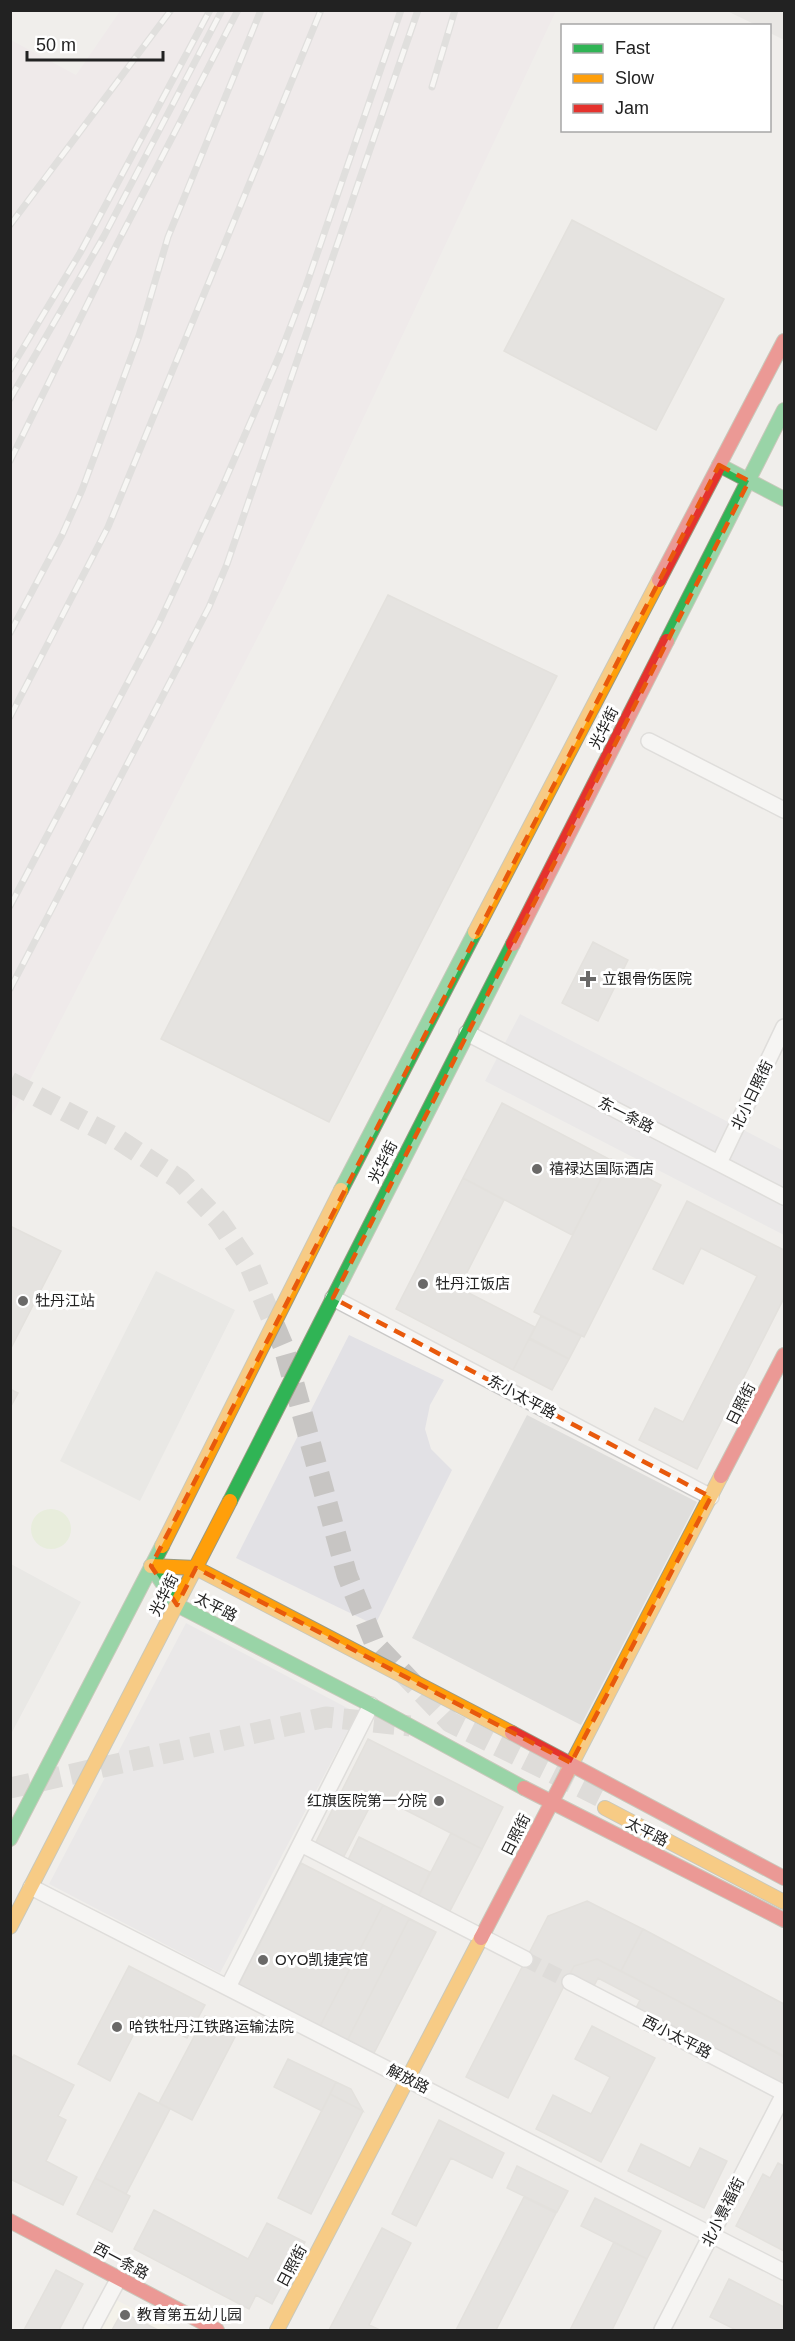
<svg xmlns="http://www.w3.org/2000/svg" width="795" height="2341" font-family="Helvetica,'Noto Sans SC',sans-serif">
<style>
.residential{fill:#dfdedc}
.industrial{fill:#ede4e9}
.education{fill:#f8f7e8}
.grass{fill:#ddeccb}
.parking{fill:#e0dfde}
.plaza{fill:#e2e1e5}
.building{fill:#d7d4d2;stroke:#d3d0cc;stroke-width:1.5}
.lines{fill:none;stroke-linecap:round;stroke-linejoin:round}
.street-tunnel{stroke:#c7c5c3;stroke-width:15;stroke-dasharray:15 8;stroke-linecap:butt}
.secondary-tunnel{stroke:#c7c5c3;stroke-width:21;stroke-dasharray:21 10;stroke-linecap:butt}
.street-casing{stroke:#c9c8c7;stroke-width:18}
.fast-casing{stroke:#999a82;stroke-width:16}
.slow-casing{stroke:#999a82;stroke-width:16}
.jam-casing{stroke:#999a82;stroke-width:16}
.street{stroke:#fdfcfc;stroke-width:15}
.fast{stroke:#30b455;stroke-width:14}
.slow{stroke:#ff9f0a;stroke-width:14}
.jam{stroke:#e5322d;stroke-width:14}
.rail-casing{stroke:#ccc;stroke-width:7}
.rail{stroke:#fff;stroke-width:4.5;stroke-dasharray:14;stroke-linecap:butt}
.marked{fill:none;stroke:#e8590c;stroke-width:4.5;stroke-dasharray:12 8;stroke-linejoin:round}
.poi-dot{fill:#6a6968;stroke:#fff;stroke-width:2}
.labels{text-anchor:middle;stroke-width:6;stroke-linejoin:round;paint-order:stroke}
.street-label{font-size:15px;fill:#222;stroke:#fff}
.poi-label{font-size:15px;fill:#222;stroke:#fff;text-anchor:start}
</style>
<rect width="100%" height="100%" fill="#f0eeeb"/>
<path class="residential" d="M 727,11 L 784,11 L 784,40 L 770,33 L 770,26 L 756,25 Z
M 527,1415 L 697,1502 L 581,1725 L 412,1638 Z"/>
<path class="industrial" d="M 120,11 L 556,11 L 281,592 L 11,1117 L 11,40 L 76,75 Z"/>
<path class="education" d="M 114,2299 L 175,2330 L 97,2330 Z"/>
<path class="grass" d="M31 1529a20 20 0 1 1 40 0a20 20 0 1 1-40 0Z"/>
<path class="parking" d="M 156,1271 L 235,1310 L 140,1501 L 60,1461 Z
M 11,1564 L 81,1602 L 11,1734 Z"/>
<path class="plaza" d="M 520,1014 L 784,1151 L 784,1235 L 485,1081 Z
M 349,1335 L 444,1380 L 430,1405 L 425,1429 L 431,1449 L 452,1470 L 375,1625 L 236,1558 Z
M 186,1623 L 357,1713 L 220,1973 L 49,1884 Z"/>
<path class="building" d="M 572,220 L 724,299 L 656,430 L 504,351 Z
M 388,595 L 557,676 L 329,1122 L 161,1039 Z
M 593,942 L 628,960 L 598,1021 L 562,1003 Z
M 502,1103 L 611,1160 L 572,1235 L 463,1178 Z
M 611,1159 L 661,1185 L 584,1337 L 534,1312 Z
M 463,1178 L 504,1200 L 459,1288 L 535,1327 L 513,1370 L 396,1309 Z
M 687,1201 L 784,1250 L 784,1298 L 697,1469 L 639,1440 L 655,1408 L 683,1422 L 757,1276 L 701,1248 L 683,1284 L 653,1269 Z
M 10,1226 L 61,1251 L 10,1350 Z
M 541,1316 L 581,1336 L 569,1359 L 530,1338 Z
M 529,1339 L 569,1359 L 552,1390 L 513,1370 Z
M 10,1389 L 18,1393 L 10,1408 Z
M 368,1739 L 503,1807 L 482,1849 L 376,1795 L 342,1860 L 314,1846 Z
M 451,1833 L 482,1849 L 449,1913 L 418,1897 Z
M 359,1837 L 430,1872 L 418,1897 L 347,1862 Z
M 301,1863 L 436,1932 L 372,2057 L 237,1988 Z
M 301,1863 L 383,1905 L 318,2030 L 237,1988 Z
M 587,1901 L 643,1929 L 621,1971 L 597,1959 L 574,1966 L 508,2098 L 466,2077 L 548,1916 Z
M 409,1919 L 436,1932 L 372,2057 L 346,2043 Z
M 643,1929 L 784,2004 L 784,2057 L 621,1971 Z
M 597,1959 L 784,2056 L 784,2075 L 780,2085 L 635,2010 L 640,2000 L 598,1978 L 593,1988 L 569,1976 L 574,1966 Z
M 129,1966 L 205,2005 L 187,2038 L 143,2016 L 110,2081 L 78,2064 Z
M 205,2016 L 237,2033 L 192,2120 L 159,2103 Z
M 592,2026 L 655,2058 L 601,2162 L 536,2129 L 553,2095 L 591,2114 L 610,2077 L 575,2059 Z
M 14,2055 L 74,2085 L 58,2116 L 66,2120 L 46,2161 L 77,2177 L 63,2205 L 10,2179 L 10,2061 Z
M 288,2059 L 336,2082 L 322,2111 L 274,2087 Z
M 336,2082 L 351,2089 L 363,2111 L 330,2094 Z
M 139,2093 L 170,2109 L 126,2194 L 95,2178 Z
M 330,2094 L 363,2111 L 311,2214 L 278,2198 Z
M 439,2120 L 504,2153 L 492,2178 L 451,2158 L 416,2226 L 392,2214 Z
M 641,2144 L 690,2168 L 700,2148 L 727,2161 L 704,2208 L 628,2171 Z
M 778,2163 L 784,2166 L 784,2251 L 736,2226 L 763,2174 L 770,2178 Z
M 517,2166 L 568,2191 L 557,2212 L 507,2188 Z
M 95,2178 L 130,2196 L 112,2232 L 77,2214 Z
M 524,2197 L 556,2213 L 496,2330 L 456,2330 Z
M 595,2198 L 661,2231 L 647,2259 L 581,2226 Z
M 154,2210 L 248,2259 L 267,2223 L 305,2242 L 272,2304 L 256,2295 L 249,2309 L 134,2249 Z
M 382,2228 L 411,2243 L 369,2325 L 380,2330 L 329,2330 Z
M 614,2242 L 647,2259 L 612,2330 L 570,2330 Z
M 56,2270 L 83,2284 L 59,2330 L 24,2330 Z
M 729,2279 L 784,2307 L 784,2330 L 736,2330 L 710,2317 Z
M 122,2312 L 158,2330 L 112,2330 Z"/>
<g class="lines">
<path class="street-tunnel" d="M 525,1959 L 570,1982"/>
<path class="secondary-tunnel" d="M 10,1082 L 116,1138 L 180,1180 L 219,1221 L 250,1267 L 284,1348 L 347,1575 L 375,1644 L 450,1722 L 609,1801
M 10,1788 L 326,1717 L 410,1726"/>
<g class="street-casing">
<path id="street" d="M 649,741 L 784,810
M 467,1033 L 784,1197
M 719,1163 L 784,1027
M 333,1298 L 711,1497
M 301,1844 L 525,1959
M 31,1887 L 784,2272
M 570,1982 L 784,2093
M 228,1987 L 371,1705
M 91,2330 L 119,2278
M 662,2330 L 784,2094"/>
</g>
<g class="fast-casing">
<path id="fast" d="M 719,465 L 784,499
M 667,641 L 784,410
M 341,1190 L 475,932
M 230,1501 L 513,944
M 151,1566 L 177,1605 L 371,1705 L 524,1788
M 10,1839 L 162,1546"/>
</g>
<g class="slow-casing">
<path id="slow" d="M 475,932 L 659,580
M 162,1546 L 341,1190
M 151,1566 L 196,1568 L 512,1733
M 567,1773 L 721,1476
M 605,1808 L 784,1902
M 10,1927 L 230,1501
M 277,2330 L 481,1938"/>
</g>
<g class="jam-casing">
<path id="jam" d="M 659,580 L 784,341
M 513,944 L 667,641
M 721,1476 L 784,1355
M 512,1733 L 784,1878
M 524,1788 L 784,1920
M 481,1938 L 567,1773
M 10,2221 L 217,2330"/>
</g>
<use href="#street" class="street"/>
<use href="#fast" class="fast"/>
<use href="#slow" class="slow"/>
<use href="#jam" class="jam"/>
<g class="rail-casing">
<path id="rail" d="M 432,87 L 455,10
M 10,225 L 171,10
M 10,370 L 80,253 L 210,10
M 10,399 L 104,236 L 222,10
M 10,461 L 117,244 L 238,10
M 10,633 L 62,535 L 82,490 L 139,336 L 168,237 L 261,10
M 10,717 L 108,527 L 321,10
M 10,906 L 158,625 L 224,483 L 280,354 L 306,286 L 401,10
M 10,989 L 209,607 L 227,564 L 418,10"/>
</g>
<use href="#rail" class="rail"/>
</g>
<path d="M0 0H795V2341H0ZM 719,465 L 749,481 L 333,1298 L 711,1497 L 571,1763 L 196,1568 L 177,1605 L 151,1566 Z" fill="#f0eeeb" fill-opacity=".55" fill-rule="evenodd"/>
<path class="marked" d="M 719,465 L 749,481 L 333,1298 L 711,1497 L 571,1763 L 196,1568 L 177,1605 L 151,1566 Z"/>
<g class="poi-dot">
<path d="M585 970h6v6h6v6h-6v6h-6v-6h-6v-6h6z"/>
<circle cx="537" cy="1169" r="6"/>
<circle cx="423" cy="1284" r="6"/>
<circle cx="23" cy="1301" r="6"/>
<circle cx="439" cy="1801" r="6"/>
<circle cx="263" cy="1960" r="6"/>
<circle cx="117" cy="2027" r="6"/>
<circle cx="125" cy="2315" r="6"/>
</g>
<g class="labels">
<g class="street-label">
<text transform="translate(604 728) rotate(-63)" y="5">光华街</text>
<text transform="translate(752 1095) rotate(-64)" y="5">北小日照街</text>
<text transform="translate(626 1115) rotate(27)" y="5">东一条路</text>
<text transform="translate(383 1162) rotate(-63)" y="5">光华街</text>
<text transform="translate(522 1397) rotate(28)" y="5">东小太平路</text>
<text transform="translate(741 1404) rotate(-63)" y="5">日照街</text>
<text transform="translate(164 1595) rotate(-63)" y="5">光华街</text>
<text transform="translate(216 1607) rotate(27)" y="5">太平路</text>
<text transform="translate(647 1832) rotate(27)" y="5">太平路</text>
<text transform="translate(516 1835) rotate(-63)" y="5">日照街</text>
<text transform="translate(677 2037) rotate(27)" y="5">西小太平路</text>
<text transform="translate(408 2079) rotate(27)" y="5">解放路</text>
<text transform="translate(723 2212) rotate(-63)" y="5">北小景福街</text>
<text transform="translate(121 2261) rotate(28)" y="5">西一条路</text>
<text transform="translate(292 2266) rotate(-62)" y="5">日照街</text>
</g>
<g class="poi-label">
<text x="602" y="984">立银骨伤医院</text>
<text x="549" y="1174">禧禄达国际酒店</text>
<text x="435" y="1289">牡丹江饭店</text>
<text x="35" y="1306">牡丹江站</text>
<text x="427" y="1806" text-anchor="end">红旗医院第一分院</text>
<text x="275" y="1965">OYO凯捷宾馆</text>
<text x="129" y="2032">哈铁牡丹江铁路运输法院</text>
<text x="137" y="2320">教育第五幼儿园</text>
</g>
</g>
<rect width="795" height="2341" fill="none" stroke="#222222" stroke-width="24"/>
<rect x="561" y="24" width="210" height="108" fill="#ffffff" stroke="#a7a7a7" stroke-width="1.5"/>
<rect x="573" y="44" width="30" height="9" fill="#30b455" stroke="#a7a7a7" stroke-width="1.5"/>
<text x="615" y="54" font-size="18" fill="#222222">Fast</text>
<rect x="573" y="74" width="30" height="9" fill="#ff9f0a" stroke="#a7a7a7" stroke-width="1.5"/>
<text x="615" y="84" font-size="18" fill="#222222">Slow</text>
<rect x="573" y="104" width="30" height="9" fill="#e5322d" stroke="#a7a7a7" stroke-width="1.5"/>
<text x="615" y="114" font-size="18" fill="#222222">Jam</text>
<path d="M27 51v9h136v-9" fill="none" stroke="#222222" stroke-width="3"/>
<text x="36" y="51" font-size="18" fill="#222222" stroke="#ffffff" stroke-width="4.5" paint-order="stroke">50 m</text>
</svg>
